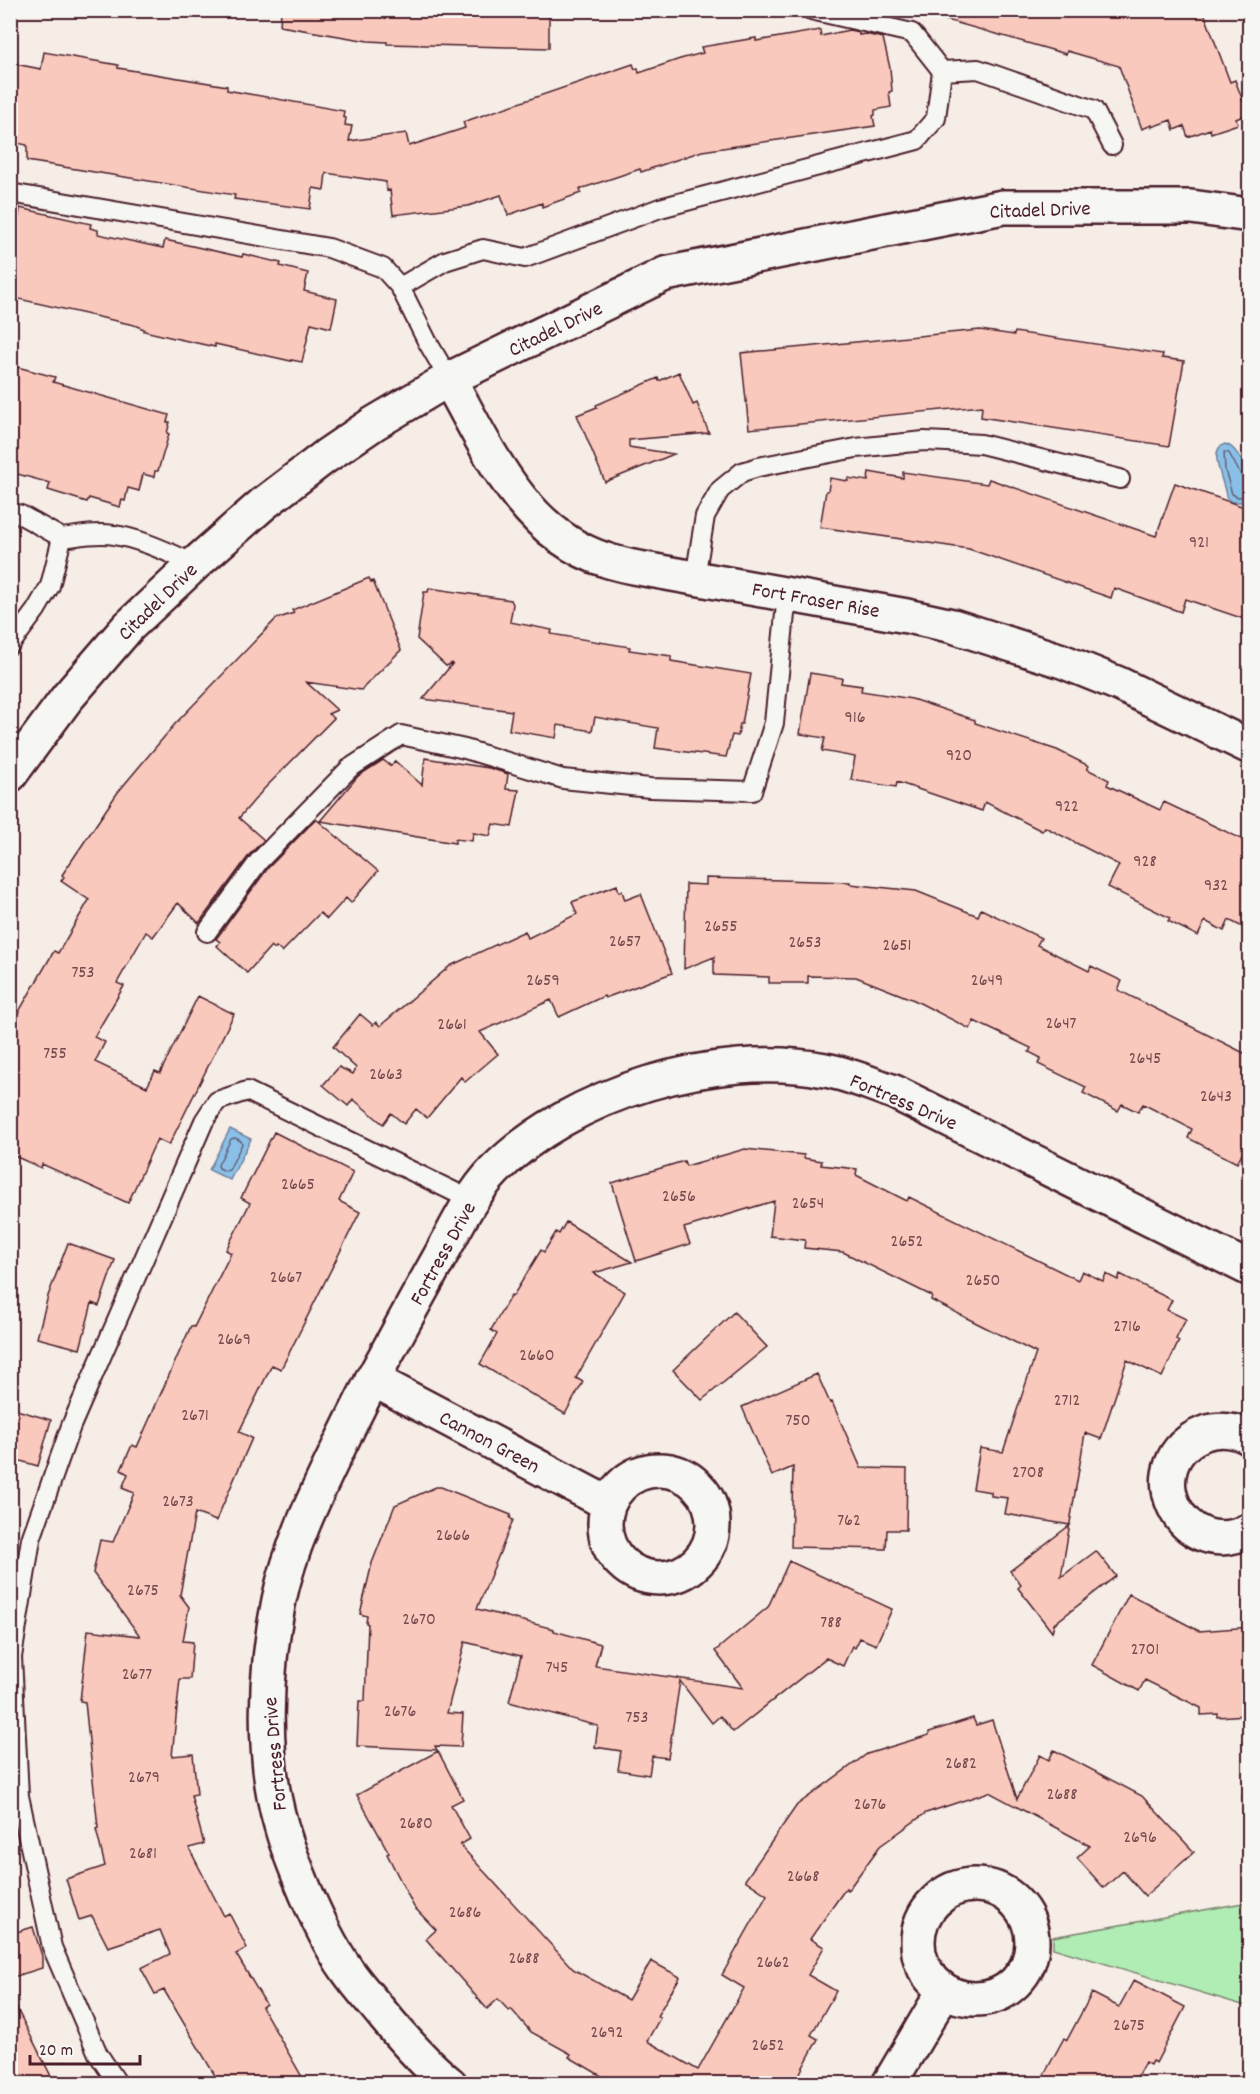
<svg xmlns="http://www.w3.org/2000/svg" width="1260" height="2094" font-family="Dekko,sans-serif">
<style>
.green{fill:#afedb4;stroke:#7c8670;stroke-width:1.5}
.water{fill:#8ac0e7;stroke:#70809c;stroke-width:1.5}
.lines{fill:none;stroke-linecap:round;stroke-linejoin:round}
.shore{stroke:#645f76;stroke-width:1.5}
.building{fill:#f8c9bc;stroke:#4a1f2b;stroke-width:1.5}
.service-casing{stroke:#4a1f2b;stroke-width:22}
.minor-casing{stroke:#4a1f2b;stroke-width:38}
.tertiary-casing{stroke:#4a1f2b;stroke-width:38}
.service{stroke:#f6f6f2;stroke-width:18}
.minor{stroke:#f6f6f2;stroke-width:33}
.tertiary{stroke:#f6f6f2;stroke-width:33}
.labels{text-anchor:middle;stroke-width:4.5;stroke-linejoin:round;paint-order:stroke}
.number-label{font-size:18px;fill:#764a4f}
.street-label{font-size:21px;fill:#4a1f2b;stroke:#f6f6f2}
</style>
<rect width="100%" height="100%" fill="#f6ede7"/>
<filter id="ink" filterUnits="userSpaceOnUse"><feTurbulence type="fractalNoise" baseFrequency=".0167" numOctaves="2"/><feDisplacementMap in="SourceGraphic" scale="12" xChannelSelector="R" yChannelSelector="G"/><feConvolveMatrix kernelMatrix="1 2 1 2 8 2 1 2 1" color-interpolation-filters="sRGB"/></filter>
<g filter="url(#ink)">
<path class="green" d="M 1249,1790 L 1249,1866 L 1242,1796 Z
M 1249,1902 L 1249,2007 L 1053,1948 L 1053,1937 Z"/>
<path class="water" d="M 1225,444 C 1241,447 1255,488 1247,502 L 1231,502 L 1226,497 C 1226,485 1206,449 1225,444 Z
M 230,1129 L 251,1139 L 230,1180 L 209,1170 Z"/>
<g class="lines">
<path class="shore" d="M 1250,480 L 1242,477 L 1229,453 L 1224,452 L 1225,470 L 1232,494 L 1238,497 L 1250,496
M 235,1138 L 241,1141 L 242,1144 L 229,1170 L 225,1171 L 219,1168 L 218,1165 L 231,1139 Z"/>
</g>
<path class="building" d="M 281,10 L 549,10 L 549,48 L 387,44 L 387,42 L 368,41 L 280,26 Z
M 944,10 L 1203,10 L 1230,82 L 1235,80 L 1248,114 L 1236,119 L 1238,124 L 1211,133 L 1210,129 L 1188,137 L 1184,126 L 1174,130 L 1171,120 L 1152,127 L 1152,125 L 1142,129 L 1119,66 L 1067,51 L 1066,54 L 943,19 Z
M 820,30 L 821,36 L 849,30 L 859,32 L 859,35 L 865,34 L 883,38 L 890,68 L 892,91 L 889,92 L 891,107 L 875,110 L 875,115 L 873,116 L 875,126 L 702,151 L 641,172 L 640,169 L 580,189 L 581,193 L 542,207 L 542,203 L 508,215 L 501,195 L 468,206 L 393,215 L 390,190 L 387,191 L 386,182 L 326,173 L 324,190 L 313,188 L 310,209 L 234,199 L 235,195 L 27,161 L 27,145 L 12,142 L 14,131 L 10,130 L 10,63 L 41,69 L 44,52 L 118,65 L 118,68 L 227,86 L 227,90 L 344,111 L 343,117 L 346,118 L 345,125 L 352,126 L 349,141 L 406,133 L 409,146 L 465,128 L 463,122 L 633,64 L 635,69 L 638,68 L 639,73 L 680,59 L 703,53 L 701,47 L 756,38 L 756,41 Z
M 20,208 L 91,224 L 90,228 L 98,230 L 98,234 L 163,248 L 165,240 L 242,257 L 243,254 L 281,263 L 280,266 L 308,273 L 304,291 L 337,299 L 331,328 L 311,323 L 302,362 L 291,360 L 291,361 L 215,344 L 215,347 L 174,338 L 144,331 L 144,329 L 134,325 L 10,297 L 10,214 L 19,216 Z
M 980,330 L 1014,335 L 1015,332 L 1163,354 L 1162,358 L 1184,361 L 1169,446 L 981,417 L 982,406 L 749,429 L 741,353 Z
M 10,365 L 55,377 L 53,382 L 169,415 L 167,422 L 170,422 L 167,433 L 169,434 L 158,471 L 155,471 L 154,477 L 143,474 L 139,491 L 128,488 L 125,501 L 122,500 L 120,507 L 89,498 L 87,502 L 48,490 L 50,483 L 10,472 Z
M 679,372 L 693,405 L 697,403 L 709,433 L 629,440 L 629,447 L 674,454 L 605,482 L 577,415 L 597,407 L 596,405 L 658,378 L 659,381 Z
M 869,472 L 903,478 L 903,472 L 987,484 L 989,479 L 1156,536 L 1175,483 L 1250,509 L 1250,517 L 1244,529 L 1250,531 L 1250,621 L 1185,599 L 1181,612 L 1114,588 L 1111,598 L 969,549 L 820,527 L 826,491 L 828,491 L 830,478 L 848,481 L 848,478 L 868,481 Z
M 369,578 L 371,582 L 373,581 L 401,650 L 361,690 L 306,682 L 337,710 L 328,714 L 334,718 L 264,789 L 239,818 L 264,840 L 250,854 L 199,923 L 178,903 L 153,937 L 146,932 L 117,983 L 124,986 L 94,1037 L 105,1042 L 95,1062 L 147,1087 L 155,1071 L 160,1073 L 198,996 L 234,1014 L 169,1145 L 157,1139 L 128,1203 L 42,1164 L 41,1168 L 10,1154 L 10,1027 L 54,951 L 58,953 L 89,900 L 61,881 L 64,877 L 62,875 L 118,792 L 175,724 L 276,619 L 294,613 L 292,610 Z
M 429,588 L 511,600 L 513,604 L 510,622 L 552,630 L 551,634 L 630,647 L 629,650 L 671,656 L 671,661 L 751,674 L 742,724 L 740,724 L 738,736 L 732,735 L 726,757 L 655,748 L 658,728 L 595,717 L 592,731 L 558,725 L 556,738 L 509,730 L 512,711 L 423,699 L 453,663 L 446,666 L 417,639 L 424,592 L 428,592 Z
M 810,673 L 842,678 L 841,683 L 862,686 L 861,691 L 912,699 L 975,720 L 975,723 L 1057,750 L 1089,766 L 1087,769 L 1109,780 L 1107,785 L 1160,810 L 1164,802 L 1250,843 L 1250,931 L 1229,920 L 1224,931 L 1205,921 L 1198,936 L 1168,921 L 1170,918 L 1108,887 L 1119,865 L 1045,827 L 1042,831 L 985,802 L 982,811 L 897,782 L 896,787 L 851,780 L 855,757 L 822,751 L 825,738 L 800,734 Z
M 425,758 L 489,768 L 508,774 L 506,789 L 519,790 L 512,827 L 493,824 L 490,836 L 473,833 L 472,841 L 455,839 L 455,843 L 320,821 L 358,776 L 383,760 L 391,766 L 395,761 L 422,785 Z
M 316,819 L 378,871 L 351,903 L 346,898 L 327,919 L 320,913 L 282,952 L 276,947 L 275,949 L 271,946 L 247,973 L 217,946 L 220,942 L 216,939 L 268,868 Z
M 706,878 L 850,882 L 850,884 L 916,891 L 978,916 L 981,909 L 1041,938 L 1037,945 L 1089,971 L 1091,966 L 1122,981 L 1118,990 L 1250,1056 L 1250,1137 L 1237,1163 L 1188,1138 L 1192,1129 L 1143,1104 L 1138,1112 L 1122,1104 L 1118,1111 L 1083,1093 L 1086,1087 L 1038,1064 L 1041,1058 L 1029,1052 L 1031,1048 L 974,1021 L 970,1029 L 914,1000 L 856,977 L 808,976 L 808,983 L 769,983 L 769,977 L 714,975 L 714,957 L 684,969 L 686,884 L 706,885 Z
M 617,885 L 619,892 L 622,891 L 625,900 L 641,894 L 672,973 L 605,998 L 604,996 L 559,1017 L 551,1000 L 480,1032 L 498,1054 L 465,1082 L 461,1077 L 427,1118 L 416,1109 L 404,1124 L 391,1113 L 383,1124 L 353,1099 L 348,1106 L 323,1085 L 339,1067 L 353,1074 L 356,1068 L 333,1047 L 360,1014 L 373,1025 L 376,1022 L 380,1026 L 450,966 L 525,931 L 528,938 L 577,914 L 572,902 Z
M 274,1132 L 353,1172 L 339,1201 L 360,1212 L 281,1369 L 272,1365 L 239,1432 L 252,1438 L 216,1521 L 195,1513 L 180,1595 L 189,1607 L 183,1641 L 193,1642 L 190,1679 L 180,1679 L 172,1756 L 193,1754 L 197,1794 L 191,1795 L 204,1844 L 189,1848 L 224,1916 L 229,1913 L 247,1948 L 236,1954 L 266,2004 L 262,2007 L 306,2084 L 220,2084 L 164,1990 L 155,1994 L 141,1968 L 170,1954 L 160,1930 L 108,1947 L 92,1916 L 79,1920 L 66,1879 L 105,1866 L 96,1829 L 98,1828 L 85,1702 L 80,1701 L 88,1630 L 140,1636 L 93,1573 L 100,1540 L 113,1542 L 134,1493 L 122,1488 L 128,1474 L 121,1470 L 132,1445 L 137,1447 L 191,1326 L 194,1327 L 231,1253 L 226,1250 L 250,1203 L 241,1198 Z
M 745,1149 L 804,1155 L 804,1158 L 822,1161 L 821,1165 L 857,1169 L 856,1175 L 907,1201 L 909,1197 L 1078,1280 L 1082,1271 L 1103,1281 L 1106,1274 L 1118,1280 L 1120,1274 L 1172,1300 L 1167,1310 L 1186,1319 L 1176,1339 L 1179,1341 L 1162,1377 L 1127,1360 L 1101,1439 L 1085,1433 L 1061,1577 L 1096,1551 L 1116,1576 L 1054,1624 L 1052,1632 L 1018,1588 L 1021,1585 L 1010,1571 L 1070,1525 L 1005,1514 L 1008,1498 L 991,1496 L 991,1492 L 973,1489 L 980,1448 L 1003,1452 L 1036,1353 L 931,1300 L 932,1296 L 843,1252 L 804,1248 L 805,1240 L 770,1236 L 774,1201 L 684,1228 L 690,1244 L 636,1261 L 612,1183 L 684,1161 L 686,1166 Z
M 566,1222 L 632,1262 L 594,1273 L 625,1292 L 576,1378 L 583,1382 L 565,1414 L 480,1364 L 497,1334 L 491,1330 L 511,1295 L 513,1296 L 541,1250 L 544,1252 L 556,1232 L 559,1234 Z
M 68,1243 L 115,1260 L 99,1306 L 92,1303 L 80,1349 L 37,1338 L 48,1296 Z
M 734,1312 L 767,1347 L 702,1400 L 673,1370 Z
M 817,1374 L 830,1403 L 832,1402 L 861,1468 L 907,1469 L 906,1530 L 887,1530 L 886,1549 L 791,1547 L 793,1467 L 772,1476 L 742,1407 Z
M 10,1408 L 51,1420 L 38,1466 L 10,1458 Z
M 436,1487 L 441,1487 L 511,1515 L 510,1518 L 513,1520 L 477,1609 L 554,1629 L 554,1631 L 601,1644 L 595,1666 L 743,1688 L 715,1651 L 768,1607 L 789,1561 L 892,1609 L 876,1645 L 860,1638 L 855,1648 L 852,1646 L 843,1666 L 826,1658 L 733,1732 L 720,1716 L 712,1723 L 680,1681 L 668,1758 L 652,1756 L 649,1775 L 618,1770 L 621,1751 L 595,1747 L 598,1726 L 509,1702 L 521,1656 L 465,1642 L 447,1713 L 463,1714 L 461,1747 L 435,1746 L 437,1750 L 357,1746 L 359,1701 L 365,1701 L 368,1624 L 366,1623 L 367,1616 L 360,1614 L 372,1563 L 395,1505 Z
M 1129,1594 L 1199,1631 L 1250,1627 L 1250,1712 L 1246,1712 L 1246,1715 L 1218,1717 L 1218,1714 L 1201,1715 L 1201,1708 L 1145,1680 L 1139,1691 L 1092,1665 Z
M 973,1718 L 976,1725 L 992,1720 L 1017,1799 L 1040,1755 L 1049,1760 L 1054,1750 L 1142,1796 L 1194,1852 L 1145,1896 L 1123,1871 L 1104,1888 L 1077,1858 L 1090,1846 L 989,1792 L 926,1813 L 880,1846 L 848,1890 L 846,1888 L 810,1939 L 824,1947 L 808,1975 L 836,1991 L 811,2035 L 818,2039 L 794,2084 L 615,2084 L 569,2057 L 571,2054 L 531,2032 L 511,2009 L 509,2011 L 498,1999 L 487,2009 L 426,1939 L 436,1930 L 414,1907 L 387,1854 L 389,1853 L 357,1795 L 438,1751 L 463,1799 L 451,1805 L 470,1839 L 460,1845 L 573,1969 L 628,2000 L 651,1961 L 680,1977 L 657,2016 L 660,2018 L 647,2041 L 698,2070 L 744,1988 L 722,1975 L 767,1895 L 745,1880 L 797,1805 L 867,1754 L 929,1735 L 929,1732 Z
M 33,1927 L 42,1956 L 42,1968 L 10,1978 L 10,1934 Z
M 1134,1980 L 1185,2007 L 1156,2063 L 1152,2061 L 1150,2065 L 1145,2062 L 1133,2084 L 1039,2084 L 1064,2038 L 1067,2040 L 1092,1993 L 1119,2007 Z
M 10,1995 L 55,2084 L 10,2084 Z"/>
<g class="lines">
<g class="service-casing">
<path id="service" d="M 942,71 L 978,69 L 1094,110 L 1112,145
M 10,193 L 329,248 L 383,268 L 400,287 L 445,261 L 483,249 L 525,258 L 660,208 L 917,140 L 936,118 L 942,71 L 912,33 L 811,10
M 400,287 L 427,341 L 449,379
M 10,512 L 21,515 L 62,538
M 695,578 L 705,516 L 720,490 L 742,472 L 758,467 L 856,448 L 924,441 L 947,442 L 981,444 L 1120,479
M 10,645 L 36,610 L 50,586 L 62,538 C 79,536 97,532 114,535 C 142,539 169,553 195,564
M 207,932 L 259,861 L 350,768 L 401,735 L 465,749 L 563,779 L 650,788 L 752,791 L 774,723 L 787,594
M 118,2084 L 98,2054 L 52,1947 L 19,1796 L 12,1657 L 31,1539 L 71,1426 L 204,1121 L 217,1101 L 247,1091 L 471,1200"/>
</g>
<g class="minor-casing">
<path id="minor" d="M 449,379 C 487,448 524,535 606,560 C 615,563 624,565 633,567 L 907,616 L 953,626 L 1062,661 L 1119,684 L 1250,747
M 372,1379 L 607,1503
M 1250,1438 C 1237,1430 1219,1428 1205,1433 C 1132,1461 1180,1567 1250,1530
M605 1524a54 54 0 1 1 108 0a54 54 0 1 1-108 0Z
M918 1942a57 57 0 1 1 114 0a57 57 0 1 1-114 0Z
M 450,2084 C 425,2064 404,2040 384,2016 C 372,2001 358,1986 347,1970 C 330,1946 318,1920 306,1893 C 297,1871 287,1848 281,1825 C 261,1758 265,1668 279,1600 C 290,1548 314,1498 337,1451 C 353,1418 369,1385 387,1353 C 405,1319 424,1285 443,1251 C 458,1223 472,1194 494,1171 C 570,1093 718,1049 825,1070 C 849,1074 871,1084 894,1092 L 1250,1269
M 889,2084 L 944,1991"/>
</g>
<g class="tertiary-casing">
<path id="tertiary" d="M 10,775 L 67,698 L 128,627 L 195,564 L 263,504 L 326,456 L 373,424 L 449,379 L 665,274 L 1003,207 L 1191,207 L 1250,215"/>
</g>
<use href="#service" class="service"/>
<use href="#minor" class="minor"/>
<use href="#tertiary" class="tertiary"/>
</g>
</g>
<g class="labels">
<g class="number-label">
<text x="1199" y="547">921</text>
<text x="855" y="722">916</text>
<text x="959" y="760">920</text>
<text x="1067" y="811">922</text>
<text x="1145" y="866">928</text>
<text x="1216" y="890">932</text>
<text x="721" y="931">2655</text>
<text x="625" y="946">2657</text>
<text x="805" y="947">2653</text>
<text x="897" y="950">2651</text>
<text x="83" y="977">753</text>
<text x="543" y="985">2659</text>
<text x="987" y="985">2649</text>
<text x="1061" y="1028">2647</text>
<text x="452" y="1029">2661</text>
<text x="55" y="1058">755</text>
<text x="1145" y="1063">2645</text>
<text x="386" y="1079">2663</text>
<text x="1216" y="1101">2643</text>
<text x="298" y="1189">2665</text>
<text x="679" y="1201">2656</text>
<text x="808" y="1208">2654</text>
<text x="907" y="1246">2652</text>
<text x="286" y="1282">2667</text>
<text x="983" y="1285">2650</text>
<text x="1127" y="1331">2716</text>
<text x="234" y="1344">2669</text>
<text x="537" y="1360">2660</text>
<text x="1067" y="1405">2712</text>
<text x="195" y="1420">2671</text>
<text x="798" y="1425">750</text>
<text x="1028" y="1477">2708</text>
<text x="178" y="1506">2673</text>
<text x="849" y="1525">762</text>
<text x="453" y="1540">2666</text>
<text x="143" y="1595">2675</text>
<text x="419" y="1624">2670</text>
<text x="831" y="1627">788</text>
<text x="1145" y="1654">2701</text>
<text x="557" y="1672">745</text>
<text x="137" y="1679">2677</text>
<text x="400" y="1716">2676</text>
<text x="637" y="1722">753</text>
<text x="961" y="1768">2682</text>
<text x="144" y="1782">2679</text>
<text x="1062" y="1799">2688</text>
<text x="870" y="1809">2676</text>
<text x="416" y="1828">2680</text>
<text x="1140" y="1842">2696</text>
<text x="143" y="1858">2681</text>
<text x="803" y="1881">2668</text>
<text x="465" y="1917">2686</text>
<text x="524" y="1963">2688</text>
<text x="773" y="1967">2662</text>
<text x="1129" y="2030">2675</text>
<text x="607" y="2037">2692</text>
<text x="768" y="2050">2652</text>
</g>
<g class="street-label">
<text transform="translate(1040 209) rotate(-2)" y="7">Citadel Drive</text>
<text transform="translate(555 328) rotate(-26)" y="7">Citadel Drive</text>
<text transform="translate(816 599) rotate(10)" y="7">Fort Fraser Rise</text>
<text transform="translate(157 601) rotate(-44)" y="7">Citadel Drive</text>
<text transform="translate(904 1101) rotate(23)" y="7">Fortress Drive</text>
<text transform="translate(442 1253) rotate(-61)" y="7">Fortress Drive</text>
<text transform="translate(490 1441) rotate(28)" y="7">Cannon Green</text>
<text transform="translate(274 1754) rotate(-95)" y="7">Fortress Drive</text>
</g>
</g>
<rect width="1260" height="2094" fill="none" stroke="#f6f6f2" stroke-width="36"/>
<rect x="18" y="18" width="1224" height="2058" fill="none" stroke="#4a1f2b" stroke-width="2" filter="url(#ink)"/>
<path d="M30 2055v9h110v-9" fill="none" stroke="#4a1f2b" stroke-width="3"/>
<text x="39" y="2055" font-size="18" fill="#4a1f2b" stroke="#f6f6f2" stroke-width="4.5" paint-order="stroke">20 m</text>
</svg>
